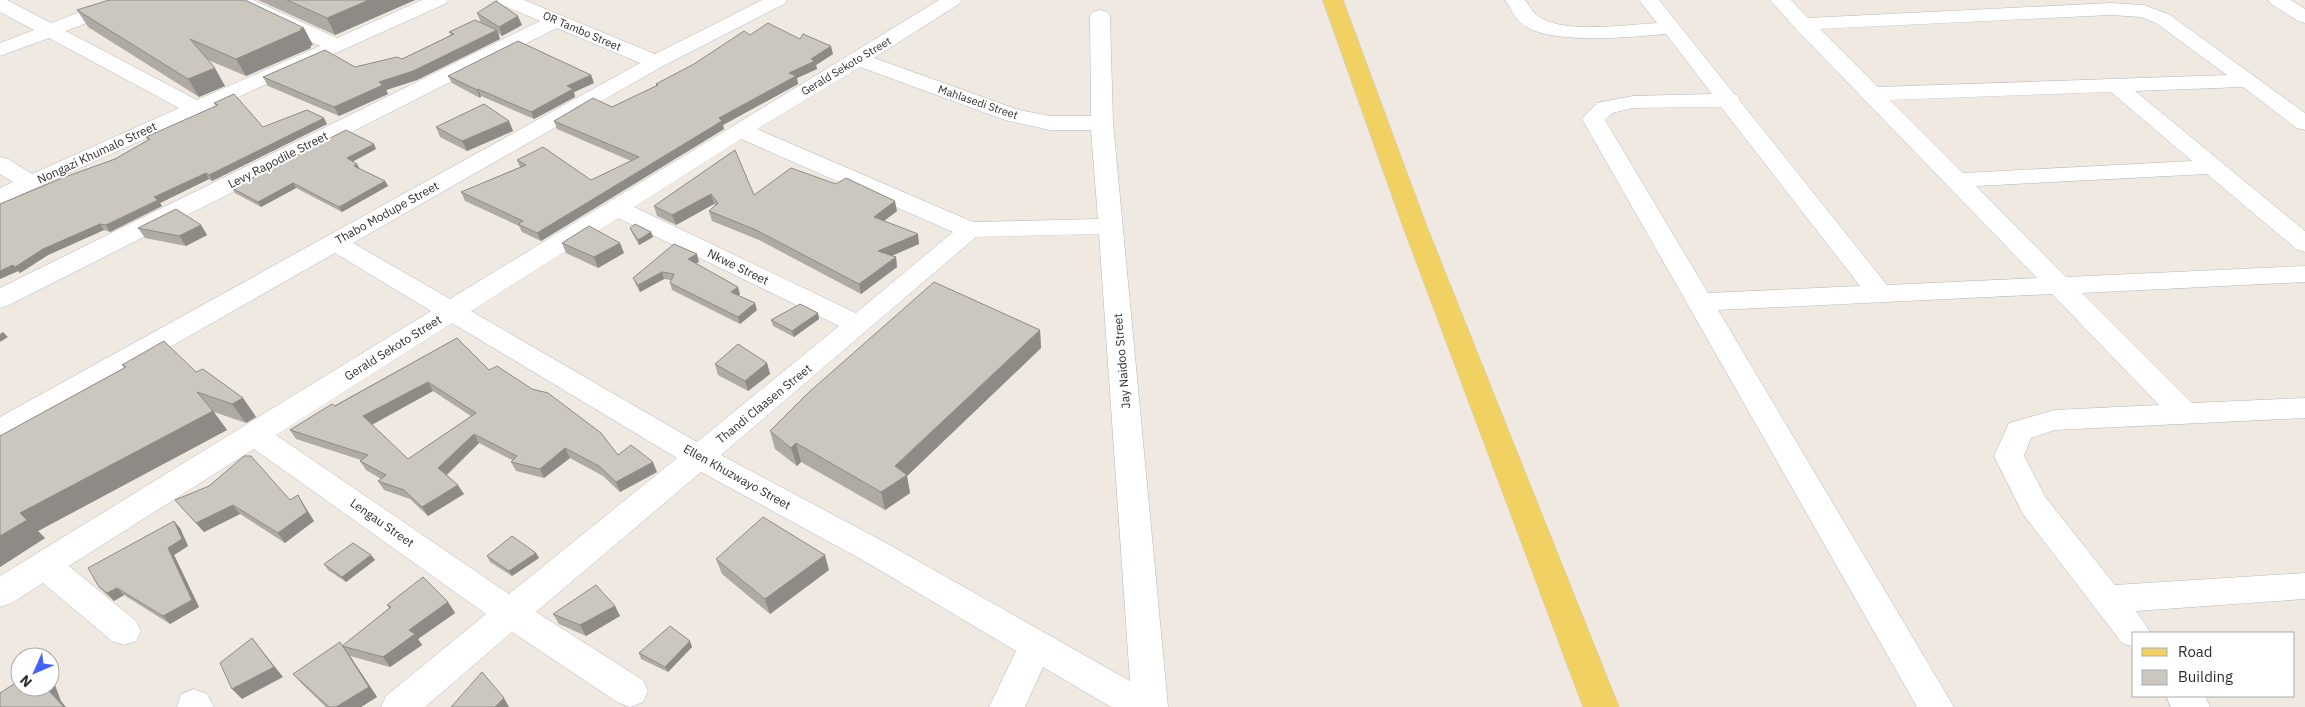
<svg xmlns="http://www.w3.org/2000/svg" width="2305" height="707" font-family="'IBM Plex Sans',sans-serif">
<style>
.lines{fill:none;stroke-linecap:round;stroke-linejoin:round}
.minor-casing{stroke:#b4b7c1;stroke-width:1}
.major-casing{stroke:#c9c9c9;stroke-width:1}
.minor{fill:#fff;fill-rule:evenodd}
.major{fill:#f2d163;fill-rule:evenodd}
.wall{fill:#afaba4;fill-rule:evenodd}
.shaded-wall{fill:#8e8b86}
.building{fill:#cbc7bf;stroke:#8e8b86;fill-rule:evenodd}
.labels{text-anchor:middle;stroke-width:4;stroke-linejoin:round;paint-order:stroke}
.far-street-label{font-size:11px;fill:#2e2e2e;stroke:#fff}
.street-label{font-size:12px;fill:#2e2e2e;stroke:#fff}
</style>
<rect width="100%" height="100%" fill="#efe9e1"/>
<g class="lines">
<g class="minor-casing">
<path id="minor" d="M 0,0 L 7,0 L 51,23 L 112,0 L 139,0 L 136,4 L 66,31 L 197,100 L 320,46 L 230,4 L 227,0 L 253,0 L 337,38 L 422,0 L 448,0 L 445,4 L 0,204 L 0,188 L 13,182 L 0,174 L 0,157 L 8,159 L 32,174 L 179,108 L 49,38 L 0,56 L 0,43 L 34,30 L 0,12 Z
M 497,0 L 524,0 L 655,54 L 762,0 L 787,0 L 784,4 L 663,66 L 353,243 L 450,299 L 939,0 L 962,0 L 959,4 L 874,58 L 1019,110 L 1050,116 L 1091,116 L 1090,16 L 1093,12 L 1100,10 L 1107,12 L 1110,16 L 1113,123 L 1168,707 L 1111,707 L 1043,667 L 1025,707 L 989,707 L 1016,651 L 866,562 L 701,472 L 536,612 L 643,680 L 648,691 L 643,702 L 630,707 L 617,702 L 512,632 L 425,707 L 381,707 L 386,696 L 486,614 L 254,449 L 69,566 L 136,621 L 141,631 L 136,641 L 124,645 L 112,641 L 43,583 L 12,603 L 0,607 L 0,576 L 431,311 L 335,253 L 10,438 L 0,441 L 0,417 L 640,63 L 557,28 L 9,305 L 0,308 L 0,288 L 540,21 L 500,4 ZM 860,67 L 1005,120 L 1050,130 L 1091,130 L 1098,219 L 973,222 L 757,129 ZM 741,139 L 953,232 L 856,313 L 634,207 ZM 618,218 L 839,326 L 697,442 L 471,311 ZM 1099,234 L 1130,681 L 888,544 L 721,455 L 976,237 ZM 452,323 L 677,458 L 509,594 L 276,435 Z
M 1505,0 L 1525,0 C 1531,9 1536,17 1547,21 C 1574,32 1627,25 1657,23 L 1639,0 L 1659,0 L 1735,95 L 1738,95 L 1740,101 L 1887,285 L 2037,278 L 1795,28 L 1770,0 L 1791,0 L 1808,18 L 2111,3 L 2144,5 L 2170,15 L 2305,113 L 2305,130 L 2297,128 L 2243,87 L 2135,91 L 2305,231 L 2305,252 L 2296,249 L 2207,174 L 1976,186 L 2066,277 L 2305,266 L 2305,282 L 2082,293 L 2192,403 L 2305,398 L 2305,418 L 2055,430 L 2031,438 L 2024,456 L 2046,498 L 2115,585 L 2305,573 L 2305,599 L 2136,611 L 2151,633 L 2134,633 L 2134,647 L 2122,643 L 2023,514 L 1994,456 L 2009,423 L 2055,410 L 2159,405 L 2052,294 L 1718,310 L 1954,707 L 1917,707 L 1582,119 L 1597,103 L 1633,96 L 1712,94 L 1666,34 C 1631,37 1547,46 1521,23 C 1514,17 1510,7 1505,0 ZM 2111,15 L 2141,17 L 2156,23 L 2227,75 L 1878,87 L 1820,29 ZM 2111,92 L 2192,161 L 1963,173 L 1890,100 ZM 1721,107 L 1860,286 L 1708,293 L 1605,120 L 1612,113 L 1633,108 Z
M 2268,0 L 2291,0 L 2305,9 L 2305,23 L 2298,21 L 2271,4 Z
M 194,689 L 207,694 L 214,707 L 177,707 L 181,694 Z
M 2166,696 L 2205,696 L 2210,707 L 2171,707 Z"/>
</g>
<g class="major-casing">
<path id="major" d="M 1323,0 L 1343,0 L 1426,224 L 1619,707 L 1583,707 L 1402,224 Z"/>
</g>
<use href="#minor" class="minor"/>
<use href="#major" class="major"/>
</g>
<path class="wall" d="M 258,0 L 415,0 L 335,35 Z
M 77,10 L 313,45 L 310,46 L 311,48 L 246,76 L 208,60 L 225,86 L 199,97 L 88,27 Z
M 477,13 L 522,25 L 502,36 L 498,33 L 500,39 L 417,80 L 386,90 L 388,94 L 339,116 L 268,86 L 263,77 L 355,67 L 402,59 L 451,35 L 449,32 L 481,23 Z
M 750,35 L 800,39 L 833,54 L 816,65 L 817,69 L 797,78 L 798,84 L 723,125 L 724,129 L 541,241 L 522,232 L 519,226 L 465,201 L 461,192 L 520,167 L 517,160 L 591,180 L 631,161 L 557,129 L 554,121 L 612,107 L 657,86 L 656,84 Z
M 591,75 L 594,83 L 574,92 L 575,97 L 534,119 L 481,96 L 480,98 L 452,83 L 448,76 Z
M 214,103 L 263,127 L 327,124 L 212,181 L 209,179 L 160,203 L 162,206 L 110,232 L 104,230 L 48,255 L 20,273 L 18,271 L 0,279 L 0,204 L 115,159 L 148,140 L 146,137 L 216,106 Z
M 509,121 L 513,131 L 467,151 L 440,137 L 436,127 Z
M 376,149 L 353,161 L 360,169 L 385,181 L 388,186 L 342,212 L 296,188 L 261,207 L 235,193 L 232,188 Z
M 735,150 L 754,195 L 897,211 L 884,221 L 919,244 L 892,256 L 896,257 L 897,267 L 861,294 L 759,240 L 712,221 L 709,211 L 715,205 L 714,204 L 676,225 L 657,216 L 654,206 Z
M 201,225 L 207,235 L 186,246 L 145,238 L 138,228 Z
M 630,228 L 651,232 L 653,237 L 639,245 L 632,233 Z
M 562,243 L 624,253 L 598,268 L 566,253 Z
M 699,262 L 696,263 L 740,294 L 738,296 L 757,310 L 740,324 L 672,290 L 670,283 L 671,280 L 664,279 L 640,292 L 636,285 L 633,278 Z
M 818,313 L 819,319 L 794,337 L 773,326 L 771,320 Z
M 1040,330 L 1041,348 L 907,476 L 910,493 L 885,510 L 801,462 L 797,466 L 775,449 L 770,431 Z
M 457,338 L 489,370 L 618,455 L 657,472 L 620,492 L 603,476 L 570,458 L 544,478 L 516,471 L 511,462 L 512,460 L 479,443 L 447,475 L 464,494 L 428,516 L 410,499 L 384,490 L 378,481 L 381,479 L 366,470 L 360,461 L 361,460 L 296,439 L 290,430 ZM 433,391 L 471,416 L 408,459 L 372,425 Z
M 767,363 L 770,374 L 748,391 L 718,375 L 715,364 Z
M 122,365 L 196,372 L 243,398 L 256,417 L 246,423 L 214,412 L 227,430 L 38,531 L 45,538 L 0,567 L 0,436 L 124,368 Z
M 298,495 L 304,505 L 314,521 L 285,543 L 240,514 L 204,532 L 175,500 L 290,500 Z
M 180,528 L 188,546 L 174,555 L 199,607 L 170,624 L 124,595 L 114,601 L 106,594 L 99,587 Z
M 536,553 L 539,558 L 512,576 L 490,562 L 487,556 Z
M 371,555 L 375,560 L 346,582 L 328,570 L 324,564 Z
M 716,559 L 829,570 L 770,614 L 722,574 Z
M 448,602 L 455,613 L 418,639 L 422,645 L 390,667 L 350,656 L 377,697 L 361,707 L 326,707 L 302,684 L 293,674 L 343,646 L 389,608 L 387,605 Z
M 615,606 L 620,616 L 586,636 L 559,624 L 553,614 Z
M 692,647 L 668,672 L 641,659 L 639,653 Z"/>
<path class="shaded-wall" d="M 369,0 L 415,0 L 335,35 L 327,18 Z
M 518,16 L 522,25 L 502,36 L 499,27 Z
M 304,28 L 313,45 L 310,46 L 311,48 L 246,76 L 236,59 Z
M 497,30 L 500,39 L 417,80 L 386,90 L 388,94 L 339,116 L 334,107 L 379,82 Z
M 831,46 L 833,54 L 816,65 L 817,69 L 797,78 L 798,84 L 723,125 L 724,129 L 541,241 L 537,233 Z
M 215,68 L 225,86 L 199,97 L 188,79 Z
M 591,75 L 594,83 L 574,92 L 575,97 L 534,119 L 531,112 L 567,86 Z
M 478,89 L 481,96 L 480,98 L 477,90 Z
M 324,118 L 327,124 L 212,181 L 209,175 Z
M 509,121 L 513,131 L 467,151 L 462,141 Z
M 374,144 L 376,149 L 350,163 L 347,158 Z
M 357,164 L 360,169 L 354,166 Z
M 206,173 L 209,179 L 160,203 L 162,206 L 110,232 L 106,225 L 154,197 Z
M 385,181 L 388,186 L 342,212 L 339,207 Z
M 293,183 L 296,188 L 261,207 L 258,202 Z
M 711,194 L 714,204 L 676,225 L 672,215 Z
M 895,201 L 897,211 L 876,227 L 874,217 Z
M 100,224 L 104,230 L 48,255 L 20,273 L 15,267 L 43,249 Z
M 201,225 L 207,235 L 186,246 L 179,236 Z
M 651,232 L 653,237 L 639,245 L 638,240 Z
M 918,234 L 919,244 L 879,261 L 878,251 Z
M 620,243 L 624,253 L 598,268 L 594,257 Z
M 697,254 L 699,262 L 691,266 L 688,259 Z
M 896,257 L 897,267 L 861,294 L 859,284 Z
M 13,265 L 18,271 L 0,279 L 0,271 Z
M 662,272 L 664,279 L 640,292 L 638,285 Z
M 738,287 L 740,294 L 733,299 L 731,292 Z
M 755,303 L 757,310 L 740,324 L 738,317 Z
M 818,313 L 819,319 L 794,337 L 792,331 Z
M 1040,330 L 1041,348 L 907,476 L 910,493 L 885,510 L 881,492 L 895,466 Z
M 3,332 L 8,337 L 0,342 L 0,334 Z
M 767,363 L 770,374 L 748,391 L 745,381 Z
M 428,382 L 433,391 L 369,426 L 363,416 Z
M 243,398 L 256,417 L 246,423 L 232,404 Z
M 213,411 L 227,430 L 38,531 L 45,538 L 0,567 L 0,536 L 20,513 Z
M 474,434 L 479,443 L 444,477 L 438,468 Z
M 796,443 L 801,462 L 797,466 L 791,448 Z
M 565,448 L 570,458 L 544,478 L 540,469 Z
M 653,462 L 657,472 L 620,492 L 616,482 Z
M 458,485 L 464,494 L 428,516 L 422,507 Z
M 298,495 L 304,505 L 314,521 L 285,543 L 278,533 Z
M 233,505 L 240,514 L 204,532 L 196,523 Z
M 174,521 L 180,528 L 188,546 L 174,555 L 199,607 L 170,624 L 163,616 L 168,548 Z
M 536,553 L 539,558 L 512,576 L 509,571 Z
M 371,555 L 375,560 L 346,582 L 342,577 Z
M 825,555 L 829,570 L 770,614 L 765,599 Z
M 117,588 L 124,595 L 114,601 L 107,593 Z
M 448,602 L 455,613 L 418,639 L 422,645 L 390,667 L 383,657 L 409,630 Z
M 615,606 L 620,616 L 586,636 L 580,625 Z
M 252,638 L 283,677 L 242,699 L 232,689 Z
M 690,641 L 692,647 L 668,672 L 665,667 Z
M 343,647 L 350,656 L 377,697 L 361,707 L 336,707 Z
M 50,675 L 52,677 L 61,701 L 66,707 L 64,707 L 49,691 L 48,687 L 50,687 Z
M 504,698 L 509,707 L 495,707 Z"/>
<path class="building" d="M 109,0 L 245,0 L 304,28 L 300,29 L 302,30 L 236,59 L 190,39 L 215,68 L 188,79 L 77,10 Z
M 287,0 L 369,0 L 327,18 Z
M 496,1 L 518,16 L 499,27 L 477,13 Z
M 475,20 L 497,30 L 413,71 L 379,82 L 383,85 L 334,107 L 263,77 L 325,50 L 355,67 L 397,57 L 402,59 L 454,34 L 449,32 Z
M 768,23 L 800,39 L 803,34 L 831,46 L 811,59 L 815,61 L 789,73 L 796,76 L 719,118 L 722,121 L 537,233 L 518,224 L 523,221 L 461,192 L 526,165 L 517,160 L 543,147 L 591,180 L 639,157 L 554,121 L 593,98 L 612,107 L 658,85 L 656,84 L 694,64 L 744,31 L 750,35 Z
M 518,41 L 591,75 L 567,86 L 573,89 L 531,112 L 478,89 L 477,90 L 448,76 Z
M 234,94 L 263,127 L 307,110 L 324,118 L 209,175 L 206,173 L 154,197 L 158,200 L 106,225 L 100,224 L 43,249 L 15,267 L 13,265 L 0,271 L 0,204 L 62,178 L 115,159 L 150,139 L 146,137 L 218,105 L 214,103 Z
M 484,104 L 509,121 L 462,141 L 436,127 Z
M 346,130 L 374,144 L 347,158 L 357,164 L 354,166 L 385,181 L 339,207 L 293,183 L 258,202 L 232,188 Z
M 735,150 L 754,195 L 791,168 L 836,184 L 846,178 L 895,201 L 874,217 L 918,234 L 878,251 L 896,257 L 859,284 L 756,230 L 709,211 L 718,203 L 711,194 L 672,215 L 654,206 Z
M 176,209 L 201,225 L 179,236 L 138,228 Z
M 635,224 L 651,232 L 638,240 L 630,228 Z
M 589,226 L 620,243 L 594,257 L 562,243 Z
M 674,244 L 697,254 L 688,259 L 738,287 L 731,292 L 755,303 L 738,317 L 670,283 L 674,274 L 662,272 L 638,285 L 633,278 Z
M 934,282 L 1040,330 L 895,466 L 907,475 L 881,492 L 796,443 L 791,448 L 770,431 L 808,393 Z
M 800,304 L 818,313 L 792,331 L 771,320 Z
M 457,338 L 489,370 L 497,366 L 532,389 L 548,393 L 601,433 L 618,455 L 631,445 L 653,462 L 616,482 L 599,466 L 565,448 L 540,469 L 511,462 L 517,456 L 474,434 L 438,468 L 458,485 L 422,507 L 404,490 L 378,481 L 386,475 L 360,461 L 368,455 L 290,430 L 332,404 L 335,406 ZM 428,382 L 476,413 L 408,459 L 363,416 Z
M 164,341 L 196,372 L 203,369 L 243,398 L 232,404 L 197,392 L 213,411 L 20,513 L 27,520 L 0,536 L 0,436 L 126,367 L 122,365 Z
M 738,344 L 767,363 L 745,381 L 715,364 Z
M 244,456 L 251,456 L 290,500 L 298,495 L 307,512 L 278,533 L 233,505 L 196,523 L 175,500 L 209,486 Z
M 763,517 L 825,555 L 765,599 L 716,559 Z
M 174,521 L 182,539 L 168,548 L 192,600 L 163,616 L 117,588 L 107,593 L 99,587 L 88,568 Z
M 512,536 L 536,553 L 509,571 L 487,556 Z
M 353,543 L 371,555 L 342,577 L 324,564 Z
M 423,577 L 448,602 L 409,630 L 415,634 L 383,657 L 342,646 L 391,607 L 387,605 Z
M 596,585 L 615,606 L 580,625 L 553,614 Z
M 670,626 L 690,641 L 665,667 L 639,653 Z
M 252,638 L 274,667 L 232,689 L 220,663 Z
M 340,642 L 369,687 L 336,707 L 329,707 L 293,674 Z
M 482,672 L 504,698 L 495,707 L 451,707 Z
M 20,680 L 20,687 L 48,687 L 49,691 L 64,707 L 0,707 L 0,693 Z"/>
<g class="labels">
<g class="far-street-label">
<text transform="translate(582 31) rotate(23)" y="4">OR Tambo Street</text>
<text transform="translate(846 66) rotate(-31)" y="4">Gerald Sekoto Street</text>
<text transform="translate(978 102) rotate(19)" y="4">Mahlasedi Street</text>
</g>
<g class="street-label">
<text transform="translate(97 153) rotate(-25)" y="4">Nongazi Khumalo Street</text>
<text transform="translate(278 160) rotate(-27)" y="4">Levy Rapodile Street</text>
<text transform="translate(387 213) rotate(-29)" y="4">Thabo Modupe Street</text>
<text transform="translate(738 267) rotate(26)" y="4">Nkwe Street</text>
<text transform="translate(393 348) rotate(-32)" y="4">Gerald Sekoto Street</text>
<text transform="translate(1122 361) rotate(-95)" y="4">Jay Naidoo Street</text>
<text transform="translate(764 404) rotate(-39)" y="4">Thandi Claasen Street</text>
<text transform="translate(737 477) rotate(29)" y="4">Ellen Khuzwayo Street</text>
<text transform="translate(382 523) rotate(35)" y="4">Lengau Street</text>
</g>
</g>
<rect x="2132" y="632" width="162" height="65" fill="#ffffff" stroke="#ababab"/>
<rect x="2142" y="648" width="25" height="8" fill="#f2d163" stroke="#ababab"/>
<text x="2178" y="657" font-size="15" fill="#2e2e2e">Road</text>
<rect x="2142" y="670" width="25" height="15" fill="#cbc7bf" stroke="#ababab"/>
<text x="2178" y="682" font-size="15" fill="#2e2e2e">Building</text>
<g transform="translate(35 672) rotate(225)"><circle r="24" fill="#ffffff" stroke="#ababab"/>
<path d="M0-4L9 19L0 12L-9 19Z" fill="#4264fb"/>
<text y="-8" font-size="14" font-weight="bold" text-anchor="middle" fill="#2e2e2e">N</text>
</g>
</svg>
